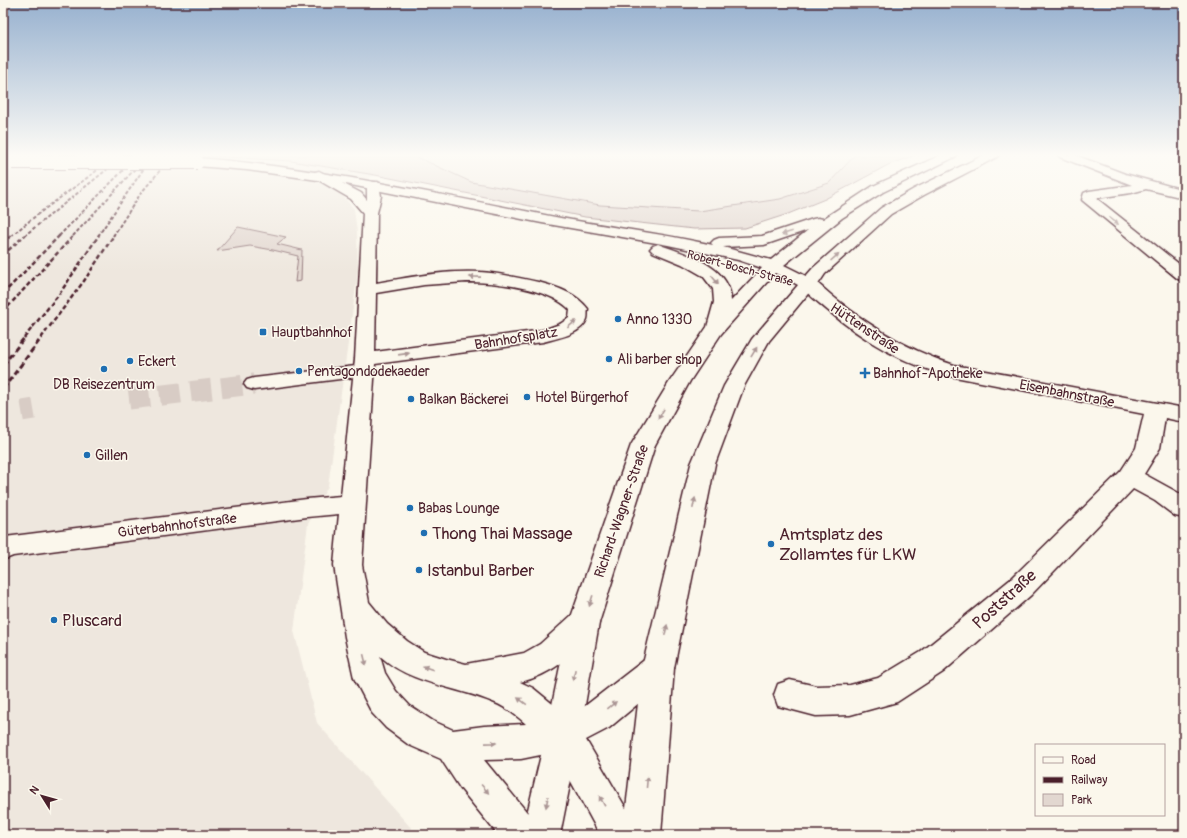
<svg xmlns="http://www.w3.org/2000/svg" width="1187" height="838" font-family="Pangolin,sans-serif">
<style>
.built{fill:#eee7de}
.green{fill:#e2d7d0;stroke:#967b7e}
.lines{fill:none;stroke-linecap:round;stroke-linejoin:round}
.pedestrian-tunnel{stroke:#d8ccc5;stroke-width:21;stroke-dasharray:21 10;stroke-linecap:butt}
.pedestrian-casing{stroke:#4a1f2b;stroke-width:3}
.minor-casing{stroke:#4a1f2b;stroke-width:3}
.secondary-casing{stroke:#4a1f2b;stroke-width:3}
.pedestrian{fill:#fbf7ec;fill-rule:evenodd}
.minor{fill:#fbf7ec;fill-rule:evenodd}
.secondary{fill:#fbf7ec;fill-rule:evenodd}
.rail-far2{stroke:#4a1f2b;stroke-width:2;stroke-dasharray:3.5 2;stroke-linecap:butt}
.rail-far1{stroke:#4a1f2b;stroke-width:2.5;stroke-dasharray:4.5 2.5;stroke-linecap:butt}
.rail{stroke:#4a1f2b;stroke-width:3;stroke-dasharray:6 3;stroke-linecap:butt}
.secondary-bridge-casing{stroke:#4a1f2b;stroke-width:16;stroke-linecap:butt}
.secondary-bridge{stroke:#fbf7ec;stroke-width:14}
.oneway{fill:#ab9695}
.poi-dot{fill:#1f6fb2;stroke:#fbf7ec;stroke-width:1.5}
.labels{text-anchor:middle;stroke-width:3;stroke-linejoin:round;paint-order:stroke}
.far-street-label{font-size:12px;fill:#4a1f2b;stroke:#fbf7ec}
.poi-label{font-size:14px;fill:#4a1f2b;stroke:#fbf7ec;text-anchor:start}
.street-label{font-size:14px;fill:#4a1f2b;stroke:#fbf7ec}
.near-poi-label{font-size:17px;fill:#4a1f2b;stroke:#fbf7ec;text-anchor:start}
.near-street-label{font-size:17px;fill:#4a1f2b;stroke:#fbf7ec}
</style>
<rect width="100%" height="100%" fill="#fbf7ec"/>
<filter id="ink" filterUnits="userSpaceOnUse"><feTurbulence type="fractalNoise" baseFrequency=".025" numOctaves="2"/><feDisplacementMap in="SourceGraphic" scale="8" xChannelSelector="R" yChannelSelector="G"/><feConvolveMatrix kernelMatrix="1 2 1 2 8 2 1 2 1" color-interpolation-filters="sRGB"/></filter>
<g filter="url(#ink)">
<path class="built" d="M 413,155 L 855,155 L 829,183 L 780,199 L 699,211 L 600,205 L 471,182 Z
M 207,156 L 291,161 L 375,175 L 341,194 L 354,209 L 357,232 L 358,272 L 328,486 L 308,524 L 294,631 L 317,723 L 412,829 L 413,835 L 3,835 L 3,174 L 11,170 L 187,170 Z"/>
<path class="green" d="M 192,155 L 413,155 L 471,182 L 600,205 L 699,211 L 780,199 L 829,183 L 855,155 L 915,155 L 888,165 L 825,199 L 788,214 L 745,228 L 694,229 L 585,217 L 375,175 L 291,161 Z
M 238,227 L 286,237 L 277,244 L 302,250 L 301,281 L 295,282 L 298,256 L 273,250 L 250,246 L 217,251 Z"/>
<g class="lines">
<path class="pedestrian-tunnel" d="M 129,399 L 254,384
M 22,411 L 34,409"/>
<g class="pedestrian-casing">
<path id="pedestrian" d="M 364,365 L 371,367 L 374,371 L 371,375 L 254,390 L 247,388 L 244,384 L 247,380 L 254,378 Z"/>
</g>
<g class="minor-casing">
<path id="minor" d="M 1058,155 L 1075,155 L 1125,174 L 1184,190 L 1184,198 L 1146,189 L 1131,193 L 1096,198 L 1184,268 L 1184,281 L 1178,279 L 1082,200 L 1084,193 L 1089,191 L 1132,185 L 1060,157 Z
M 319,171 L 361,193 L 367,200 L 367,185 L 368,182 L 378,182 L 379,185 L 381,196 L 377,213 L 376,283 C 410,277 445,270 480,272 C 499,273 519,278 538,282 C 557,287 576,293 588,309 C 587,312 588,316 587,319 C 581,335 557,338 543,342 L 375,364 L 362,565 L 369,602 L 387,624 L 407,641 L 424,652 L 446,659 L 466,664 L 524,653 L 540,644 L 573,614 L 584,610 L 595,614 L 599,623 C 586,649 548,677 520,682 L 533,688 L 566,715 L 585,706 L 647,658 L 658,654 L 669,658 L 674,668 L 669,678 L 609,728 L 586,740 L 634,822 L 640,835 L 600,835 L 555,752 L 521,759 L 484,760 L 535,822 L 541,835 L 498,835 L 460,788 L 441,759 L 409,745 L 386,728 L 372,713 L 359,688 L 354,678 L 345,637 L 334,565 L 339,514 L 307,517 L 13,556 L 3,560 L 3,537 L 5,537 L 307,499 L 341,496 L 355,359 L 363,213 L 351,199 L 315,178 L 313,175 L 315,172 ZM 466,282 C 495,282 550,288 570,310 L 569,318 L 560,324 L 543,330 L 375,352 L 376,293 L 424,285 ZM 380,656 C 412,685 455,686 493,702 C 506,707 516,715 526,724 L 484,726 L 453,730 L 433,721 L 410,706 L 396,691 L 385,673 Z
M 809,280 L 815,281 C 856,318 901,348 954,365 L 1184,408 L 1184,422 L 1165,418 L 1160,448 L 1144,474 L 1184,496 L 1184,518 L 1175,516 L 1155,501 L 1133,489 L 1031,595 L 943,672 L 897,702 L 850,715 L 816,716 L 778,706 L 774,695 L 778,684 L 790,680 L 816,686 L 850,685 L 878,678 L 921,652 L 1011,579 L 1121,471 L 1136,448 L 1144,414 L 950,376 C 903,364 861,339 825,308 C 817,301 807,294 801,285 L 803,281 Z"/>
</g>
<g class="secondary-casing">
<path id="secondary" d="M 941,155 L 957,155 L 955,157 L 883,192 L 842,218 L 784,265 L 806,276 L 813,268 L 881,208 L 914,189 L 984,155 L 999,155 L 997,157 L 924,195 L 891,214 L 825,274 L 815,289 L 812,289 L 769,341 L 744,386 L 715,464 L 674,668 L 661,835 L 623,835 L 642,668 L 691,464 L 724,386 L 752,339 L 798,285 L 775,273 L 721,334 L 690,381 L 655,445 L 599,623 L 580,734 L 560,835 L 522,835 L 546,734 L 569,623 L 631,445 L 670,381 L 707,327 L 714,302 L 713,289 L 703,276 L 682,264 L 653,252 L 650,249 L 653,246 L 658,244 L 663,246 C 689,255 731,267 731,301 L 762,268 L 738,260 L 668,245 L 542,223 L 346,184 L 247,170 L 197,166 L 193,165 L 191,162 L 193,159 L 197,158 C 315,167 425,192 540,214 C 598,226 656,232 713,245 L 711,243 L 714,240 L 719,238 L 762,236 L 813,219 L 818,218 L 823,219 L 873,186 ZM 808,230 L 771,260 L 723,247 L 764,245 Z"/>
</g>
<use href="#pedestrian" class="pedestrian"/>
<use href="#minor" class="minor"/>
<use href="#secondary" class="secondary"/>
<path class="rail-far2" d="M 11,236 L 38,214 L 118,155
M 24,236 L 125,155
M 59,236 L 138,155
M 73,236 L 145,158
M 98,236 L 153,155
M 113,236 L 141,193 L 173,155"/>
<path class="rail-far1" d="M 3,243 L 12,235
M 3,255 L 25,235
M 3,294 L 60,235
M 3,312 L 74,235
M 24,338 L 60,293 L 99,235
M 41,338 L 84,281 L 114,235"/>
<path class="rail" d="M 3,365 L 25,337
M 3,389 L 42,337"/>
<g class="secondary-bridge-casing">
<path id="secondary-bridge" d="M 12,162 L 197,162"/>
</g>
<use href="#secondary-bridge" class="secondary-bridge"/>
</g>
<defs><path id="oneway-solid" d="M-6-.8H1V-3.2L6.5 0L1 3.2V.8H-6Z"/></defs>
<g class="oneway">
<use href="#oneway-solid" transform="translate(1114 221) rotate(38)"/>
<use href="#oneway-solid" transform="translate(787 233) rotate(163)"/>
<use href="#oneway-solid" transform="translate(835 257) rotate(-42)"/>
<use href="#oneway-solid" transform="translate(475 277) rotate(-179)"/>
<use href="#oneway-solid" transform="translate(715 280) rotate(51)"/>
<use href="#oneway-solid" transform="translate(572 324) rotate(-39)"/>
<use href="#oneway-solid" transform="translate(754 352) rotate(-59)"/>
<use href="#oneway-solid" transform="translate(404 354) rotate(-8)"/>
<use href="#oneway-solid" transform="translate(661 414) rotate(121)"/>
<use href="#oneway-solid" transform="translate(694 503) rotate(-78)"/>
<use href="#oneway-solid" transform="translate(591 601) rotate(108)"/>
<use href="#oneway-solid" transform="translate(666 630) rotate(-78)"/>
<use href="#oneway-solid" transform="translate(365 660) rotate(76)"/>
<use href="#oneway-solid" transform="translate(428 668) rotate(-160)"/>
<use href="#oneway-solid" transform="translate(574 675) rotate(101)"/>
<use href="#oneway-solid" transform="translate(522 701) rotate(-144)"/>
<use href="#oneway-solid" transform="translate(612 705) rotate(-39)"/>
<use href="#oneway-solid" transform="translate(491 743) rotate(-1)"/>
<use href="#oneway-solid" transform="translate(647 782) rotate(-85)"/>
<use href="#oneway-solid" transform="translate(485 789) rotate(49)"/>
<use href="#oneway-solid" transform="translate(602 801) rotate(-119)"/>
<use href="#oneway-solid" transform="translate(547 802) rotate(101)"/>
</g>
</g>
<linearGradient id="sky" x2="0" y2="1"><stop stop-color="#97b1cf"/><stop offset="0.57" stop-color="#fdfbf6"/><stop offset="1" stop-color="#fdfbf6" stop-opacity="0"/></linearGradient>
<rect width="1187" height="272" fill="url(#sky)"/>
<g class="poi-dot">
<circle cx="618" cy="319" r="4"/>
<rect x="259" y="328" width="8" height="8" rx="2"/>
<circle cx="609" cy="359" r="4"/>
<circle cx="130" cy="361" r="4"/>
<circle cx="104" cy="369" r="4"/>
<circle cx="299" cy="371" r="4"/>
<path d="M863 367h4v4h4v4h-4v4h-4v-4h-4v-4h4z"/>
<circle cx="527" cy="397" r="4"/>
<circle cx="411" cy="399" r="4"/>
<circle cx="87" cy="455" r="4"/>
<circle cx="410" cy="508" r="4"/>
<circle cx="424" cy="533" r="4"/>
<circle cx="771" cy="544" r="4"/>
<circle cx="419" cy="570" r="4"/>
<circle cx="54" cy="620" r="4"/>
</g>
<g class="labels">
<g class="far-street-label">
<text transform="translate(740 268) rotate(15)" y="4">Robert-Bosch-Straße</text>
</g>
<g class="poi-label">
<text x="626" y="324">Anno 1330</text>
<text x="271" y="337">Hauptbahnhof</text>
<text x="617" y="364">Ali barber shop</text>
<text x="138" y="366">Eckert</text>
<text x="307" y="376">Pentagondodekaeder</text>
<text x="873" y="378">Bahnhof-Apotheke</text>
<text x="104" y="389" text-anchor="middle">DB Reisezentrum</text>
<text x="535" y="402">Hotel Bürgerhof</text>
<text x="419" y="404">Balkan Bäckerei</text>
<text x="95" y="460">Gillen</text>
<text x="418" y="513">Babas Lounge</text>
</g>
<g class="street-label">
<text transform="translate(865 328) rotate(34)" y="5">Hüttenstraße</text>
<text transform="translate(516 338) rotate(-9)" y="5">Bahnhofsplatz</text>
<text transform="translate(1067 393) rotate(11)" y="5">Eisenbahnstraße</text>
<text transform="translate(621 511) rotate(-71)" y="5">Richard-Wagner-Straße</text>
<text transform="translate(177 525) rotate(-7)" y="5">Güterbahnhofstraße</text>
</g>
<g class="near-poi-label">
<text x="432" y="539">Thong Thai Massage</text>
<text x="779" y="540">Amtsplatz des<tspan x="779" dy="20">Zollamtes für LKW</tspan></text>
<text x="427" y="576">Istanbul Barber</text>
<text x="62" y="626">Pluscard</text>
</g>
<g class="near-street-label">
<text transform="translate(1004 599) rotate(-42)" y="6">Poststraße</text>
</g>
</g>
<rect width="1187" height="838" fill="none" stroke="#fbf7ec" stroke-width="16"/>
<rect x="8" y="8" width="1171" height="822" fill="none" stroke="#4a1f2b" stroke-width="1.5" filter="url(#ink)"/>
<rect x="1035" y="744" width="130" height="72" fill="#fbf7ec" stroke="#b4a19f"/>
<rect x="1043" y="757" width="20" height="6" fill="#fbf7ec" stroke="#b4a19f"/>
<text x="1071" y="764" font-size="12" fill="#4a1f2b">Road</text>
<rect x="1043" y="777" width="20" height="6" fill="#4a1f2b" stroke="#b4a19f"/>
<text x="1071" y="784" font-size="12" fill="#4a1f2b">Railway</text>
<rect x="1043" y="794" width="20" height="12" fill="#e2d7d0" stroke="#b4a19f"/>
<text x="1071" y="804" font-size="12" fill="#4a1f2b">Park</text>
<g transform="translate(42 796) rotate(307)" stroke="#fbf7ec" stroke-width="3" paint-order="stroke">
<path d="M0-3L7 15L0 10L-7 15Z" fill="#4a1f2b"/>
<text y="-6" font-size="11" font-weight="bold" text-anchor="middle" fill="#4a1f2b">N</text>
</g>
</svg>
